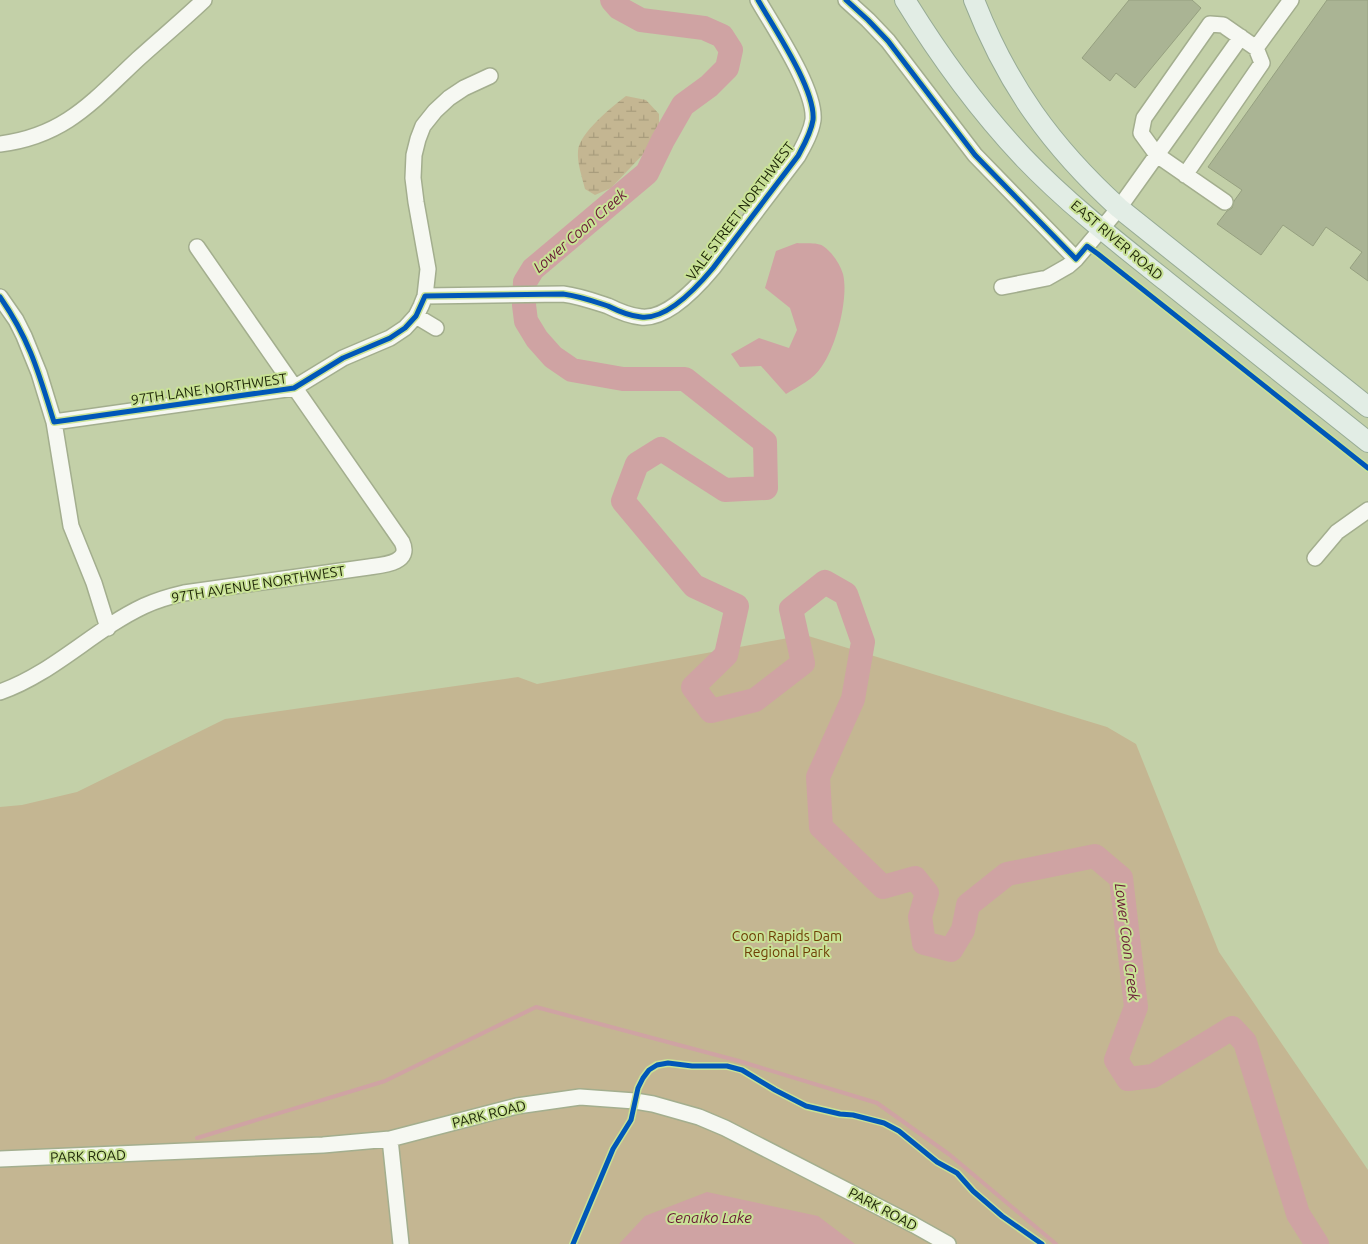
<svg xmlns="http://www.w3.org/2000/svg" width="1368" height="1244" font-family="Ubuntu,sans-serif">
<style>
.wetland{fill:url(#wetland-marsh)}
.park{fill:#c4b692}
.water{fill:#cfa3a3}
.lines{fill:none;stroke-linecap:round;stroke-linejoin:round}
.stream{stroke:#cfa3a3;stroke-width:4}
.river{stroke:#cfa3a3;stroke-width:24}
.building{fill:#aab494;stroke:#96a080}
.minor-casing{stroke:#a3ae8e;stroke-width:18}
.major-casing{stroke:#97ab95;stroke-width:22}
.minor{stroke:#f6f8f2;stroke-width:15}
.major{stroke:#e2ede5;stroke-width:20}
.cycleway-casing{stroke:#c9e296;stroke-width:8}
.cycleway{stroke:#0057b8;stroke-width:5}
.labels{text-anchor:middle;stroke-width:4;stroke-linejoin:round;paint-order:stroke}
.street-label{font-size:14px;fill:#1c2406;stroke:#c9e296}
.park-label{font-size:14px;fill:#6e3e04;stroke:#c9e296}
.water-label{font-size:15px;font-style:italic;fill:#691936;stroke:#c9e296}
</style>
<defs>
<pattern id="wetland-marsh" width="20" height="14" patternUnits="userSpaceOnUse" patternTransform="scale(1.25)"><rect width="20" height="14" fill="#c4b692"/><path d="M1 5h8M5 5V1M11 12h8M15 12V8" fill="none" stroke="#a89c7c"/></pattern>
</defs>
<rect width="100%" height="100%" fill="#c3d0a8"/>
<path class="wetland" d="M 626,96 L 646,100 L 659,114 L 659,130 L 650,147 L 611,188 L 595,195 L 585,189 C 582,177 577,163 578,151 C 579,133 613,106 626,96 Z"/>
<path class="park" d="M 805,635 L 1107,727 L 1136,744 L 1219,952 L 1368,1170 L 1368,1244 L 0,1244 L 0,807 L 22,805 L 77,792 L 225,719 L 518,677 L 537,684 Z"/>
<path class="water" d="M 797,243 C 804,244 817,242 823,246 C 832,252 840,264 843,274 C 849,298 836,347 822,366 C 813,380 799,386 786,394 L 761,366 L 740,367 L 731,354 L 759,338 L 789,348 L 797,330 L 790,308 L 765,288 L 776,251 Z
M 707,1192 L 818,1216 L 855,1244 L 619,1244 L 645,1216 Z"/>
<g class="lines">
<path class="stream" d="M 197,1138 L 385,1081 L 536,1007 L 739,1061 L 877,1103 L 950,1155 L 1056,1244"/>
<path class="river" d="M 612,0 L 619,8 L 641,20 L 704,28 L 722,36 L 731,50 L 727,68 L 709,86 L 683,105 L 663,140 L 647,173 L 533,269 L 525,282 L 524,305 L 526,321 L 537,339 L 553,357 L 572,370 L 623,379 L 685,379 L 765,442 L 766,488 L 725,490 L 661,449 L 637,464 L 623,501 L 694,586 L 737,606 L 726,655 L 693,687 L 711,711 L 755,700 L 803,663 L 791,609 L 825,582 L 846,594 L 863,642 L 853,699 L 818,777 L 821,827 L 883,887 L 915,878 L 927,893 L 920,917 L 924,943 L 951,950 L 963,930 L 968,905 L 1007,874 L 1095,856 L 1121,878 L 1136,1007 L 1116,1060 L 1128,1079 L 1153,1076 L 1232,1028 L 1245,1042 L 1298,1214 L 1317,1244"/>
</g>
<path class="building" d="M 1129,0 L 1192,0 L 1201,8 L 1135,88 L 1116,73 L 1110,81 L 1082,58 Z
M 1327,0 L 1368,0 L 1368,281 L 1350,268 L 1362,252 L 1326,227 L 1313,246 L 1283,225 L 1261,255 L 1217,224 L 1227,211 L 1232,208 L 1234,201 L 1242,190 L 1208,167 Z"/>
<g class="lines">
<g class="minor-casing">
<path id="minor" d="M 846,0 L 868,20 L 888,41 L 975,155 L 1076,259
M 1256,48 L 1291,0
M 0,144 C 65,136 93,101 138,59 C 160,39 183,20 204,0
M 1185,175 L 1262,63 L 1256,48 L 1223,25 L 1210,24 L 1144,118 L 1141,133 L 1157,155 L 1225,202
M 1002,287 L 1047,278 L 1068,266 L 1076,259 L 1119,208 L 1241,37
M 425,296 L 563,294 C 579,296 593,301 608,306 C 618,311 629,316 641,317 C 667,320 698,286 713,268 L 798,156 C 804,145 811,133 813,120 C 816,90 774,28 758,0
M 0,297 L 16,320 L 24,336 L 39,373 L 54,422 L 71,526 L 94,583 L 108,628
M 416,316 L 436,328
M 54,422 L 294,388 L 343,358 L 390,338 L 405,328 L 416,316 L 421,306 L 425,296 L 428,269 L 416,202 L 413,178 L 414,155 L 418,139 L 423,126 L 435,111 L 449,98 L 464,88 L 490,76
M 1315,558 L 1337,532 L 1368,510
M 0,692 C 54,673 93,630 144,606 C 157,600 171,596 184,593 L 369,567 C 383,565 412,563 402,542 L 197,247
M 390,1139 L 401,1244
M 0,1159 L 323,1145 L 390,1139 L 517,1106 L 580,1097 L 635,1101 L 653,1104 L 699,1117 L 725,1128 L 914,1225 L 948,1244"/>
</g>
<g class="major-casing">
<path id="major" d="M 905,0 C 940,57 978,109 1023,157 C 1067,203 1117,242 1166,281 C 1233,335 1301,388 1368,442
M 974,0 C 1007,85 1052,147 1119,208 L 1368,407"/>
</g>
<use href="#minor" class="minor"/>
<use href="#major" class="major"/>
<g class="cycleway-casing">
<path id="cycleway" d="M 846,0 L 868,20 L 888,41 L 975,155 L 1076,259 L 1087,246 L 1098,254 L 1368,468
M 0,297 C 30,340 39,374 54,422 L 294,388 L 343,358 L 390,338 L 405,328 L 416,316 L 425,296 L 563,294 C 579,296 593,301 608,306 C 618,311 629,316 641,317 C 667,320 698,286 713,268 L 798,156 C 804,145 811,133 813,120 C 816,90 774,28 758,0
M 573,1244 L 613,1149 L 631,1120 L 638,1088 L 643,1078 L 649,1070 L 657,1065 L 668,1063 L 692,1066 L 727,1066 L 742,1070 L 775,1090 L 806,1106 L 840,1114 L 853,1115 L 884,1123 L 899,1131 L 937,1162 L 957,1173 L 973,1191 L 1002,1216 L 1042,1244"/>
</g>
<use href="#cycleway" class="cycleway"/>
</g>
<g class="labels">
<g class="street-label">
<text transform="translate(740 211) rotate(-53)" y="5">VALE STREET NORTHWEST</text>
<text transform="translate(1117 240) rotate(40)" y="5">EAST RIVER ROAD</text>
<text transform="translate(209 389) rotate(-8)" y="5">97TH LANE NORTHWEST</text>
<text transform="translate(258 584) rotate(-9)" y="5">97TH AVENUE NORTHWEST</text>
<text transform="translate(489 1114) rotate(-14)" y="5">PARK ROAD</text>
<text transform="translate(88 1156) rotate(-2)" y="5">PARK ROAD</text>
<text transform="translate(883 1209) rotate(28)" y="5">PARK ROAD</text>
</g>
<g class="park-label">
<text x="787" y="941">Coon Rapids Dam<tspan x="787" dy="16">Regional Park</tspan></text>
</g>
<g class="water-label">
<text transform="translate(580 231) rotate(-41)" y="5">Lower Coon Creek</text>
<text transform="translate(1127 942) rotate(83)" y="5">Lower Coon Creek</text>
<text x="709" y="1223">Cenaiko Lake</text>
</g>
</g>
</svg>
